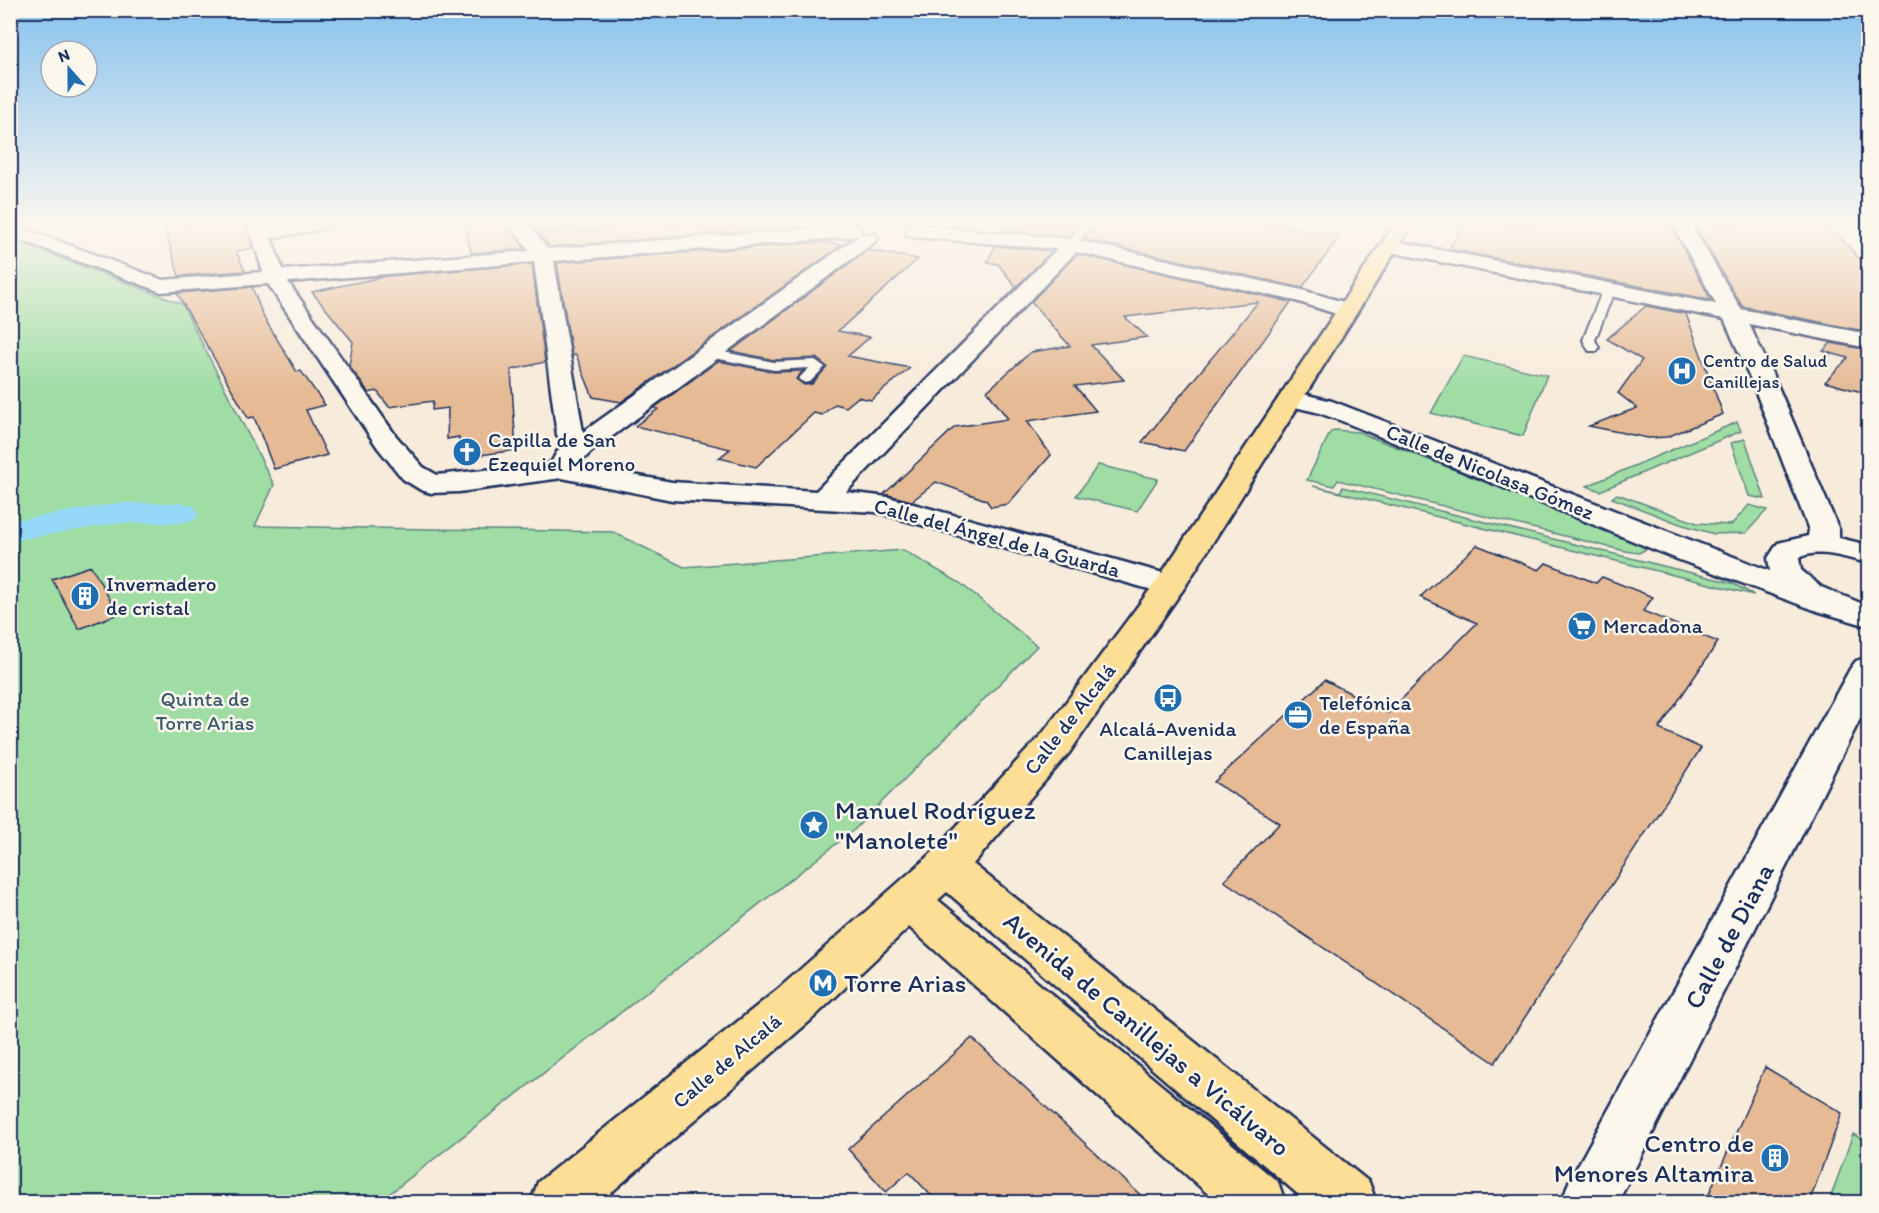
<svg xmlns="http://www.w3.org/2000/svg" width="1879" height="1213" font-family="Itim,sans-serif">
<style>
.green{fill:#9fdda5;stroke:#5d8682;stroke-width:1.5}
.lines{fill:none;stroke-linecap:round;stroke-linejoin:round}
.canal{fill:#96d8f8;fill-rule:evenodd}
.building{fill:#e5ba95;stroke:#1b2f5e;stroke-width:1.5}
.lane-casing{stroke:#1b2f5e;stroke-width:4}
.street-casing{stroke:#1b2f5e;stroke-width:5}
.primary-casing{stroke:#1b2f5e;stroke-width:5}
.lane{fill:#fbf7ec;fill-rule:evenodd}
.street{fill:#fbf7ec;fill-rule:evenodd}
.primary{fill:#fdde96;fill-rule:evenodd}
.labels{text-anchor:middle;stroke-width:5;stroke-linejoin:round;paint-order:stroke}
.far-poi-label{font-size:18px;fill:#1b2f5e;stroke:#fbf7ec;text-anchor:start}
.poi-label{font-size:21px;fill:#1b2f5e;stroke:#fbf7ec;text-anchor:start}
.street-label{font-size:21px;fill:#1b2f5e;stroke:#fbf7ec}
.park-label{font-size:21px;fill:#3c5a70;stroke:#fbf7ec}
.near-poi-label{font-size:26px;fill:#1b2f5e;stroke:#fbf7ec;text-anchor:start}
.near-street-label{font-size:26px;fill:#1b2f5e;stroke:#fbf7ec}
</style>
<rect width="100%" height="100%" fill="#f7ebdb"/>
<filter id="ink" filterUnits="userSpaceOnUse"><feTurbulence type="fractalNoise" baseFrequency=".0167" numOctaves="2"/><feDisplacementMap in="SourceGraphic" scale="12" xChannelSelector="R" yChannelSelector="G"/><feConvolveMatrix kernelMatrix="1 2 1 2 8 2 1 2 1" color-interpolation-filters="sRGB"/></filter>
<g filter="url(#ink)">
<path class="green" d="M 10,239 L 182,304 L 274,485 L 255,526 L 613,532 L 684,567 L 903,550 L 960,583 L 1037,646 L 854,830 L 379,1202 L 11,1202 Z
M 1463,356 L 1547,375 L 1523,436 L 1431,413 Z
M 1737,422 L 1741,431 L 1600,491 L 1587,486 Z
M 1334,430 L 1358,432 L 1646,545 L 1646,549 L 1639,553 L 1625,551 L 1338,480 L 1334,486 L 1307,480 L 1330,433 Z
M 1745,439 L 1765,499 L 1749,496 L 1731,443 Z
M 1098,465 L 1158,479 L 1137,511 L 1076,496 Z
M 1313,486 L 1340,492 L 1343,487 L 1732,583 L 1754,595 Z
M 1617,494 L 1697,523 L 1731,525 L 1749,505 L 1767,510 L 1746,533 L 1714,534 L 1680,524 L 1612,498 Z
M 1853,1134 L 1868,1143 L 1868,1202 L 1829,1202 Z"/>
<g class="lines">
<path class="canal" d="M 120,503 L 182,503 L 194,506 L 199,513 L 194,520 L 182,523 L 120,523 L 10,541 L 10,521 Z"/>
</g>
<path class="building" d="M 163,223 L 246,223 L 253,248 L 236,251 L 245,271 L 179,276 Z
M 465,223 L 507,223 L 525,249 L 471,253 Z
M 531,223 L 546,223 L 547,233 L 574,228 L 578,232 L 627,223 L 798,223 L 799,227 L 549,247 Z
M 1006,223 L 1078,223 L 1070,237 L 1003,231 Z
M 1093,223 L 1265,223 L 1340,236 L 1302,288 L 1083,239 Z
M 1464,223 L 1670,223 L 1711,300 L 1449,249 Z
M 1693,223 L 1827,223 L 1869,269 L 1869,332 L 1742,306 Z
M 822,242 L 842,245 L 621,402 L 593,397 L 576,355 L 572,356 L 557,263 Z
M 995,246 L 1052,251 L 1016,287 L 998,264 L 987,262 Z
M 868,250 L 918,259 L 838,331 L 870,337 L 848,356 L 910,368 L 871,400 L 858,397 L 846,407 L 835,404 L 822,415 L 814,413 L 756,467 L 719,458 L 730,449 L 635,426 L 658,409 L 654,408 L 718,361 L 774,372 L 803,371 L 796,379 L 804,385 L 812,384 L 827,367 L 816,358 L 774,360 L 731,351 Z
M 1077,254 L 1291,302 L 1184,451 L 1142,442 L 1258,302 L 1125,317 L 1147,337 L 1091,345 L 1124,380 L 1075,386 L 1096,411 L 1027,421 L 1051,455 L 1008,504 L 991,507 L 986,500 L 936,482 L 912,501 L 884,494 L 955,427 L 1008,419 L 987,391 L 1031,352 L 1070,346 L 1031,302 Z
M 532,264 L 545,362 L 511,370 L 516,450 L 459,458 L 459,437 L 447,439 L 448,408 L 432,410 L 433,401 L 389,407 L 377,391 L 369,393 L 349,366 L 353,342 L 312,292 L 387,276 Z
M 252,287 L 263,316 L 297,372 L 301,371 L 325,405 L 306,410 L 327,455 L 274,469 L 254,417 L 248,418 L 177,293 Z
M 1646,306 L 1686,314 L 1723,414 L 1667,437 L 1648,438 L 1589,426 L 1637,408 L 1618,393 L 1642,360 L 1607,339 Z
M 1831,343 L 1869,350 L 1869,394 L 1825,382 L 1848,358 L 1823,351 Z
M 1477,545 L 1539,570 L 1546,563 L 1596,583 L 1602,577 L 1653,597 L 1643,611 L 1718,642 L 1659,729 L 1701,748 L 1495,1063 L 1224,881 L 1280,823 L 1214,782 L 1325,680 L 1388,713 L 1477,623 L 1420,597 Z
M 91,566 L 118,614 L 79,629 L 52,579 Z
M 972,1038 L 1149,1203 L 938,1203 L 909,1172 L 886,1192 L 848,1149 Z
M 1765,1067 L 1842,1113 L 1809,1203 L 1705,1203 Z"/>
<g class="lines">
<g class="lane-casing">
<path id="lane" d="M 1081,223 L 1091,223 L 1076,247 L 1068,247 L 1067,245 Z
M 1609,286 L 1615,289 L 1595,340 L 1599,348 L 1597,351 L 1589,351 L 1583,340 L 1603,289 Z
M 709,349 L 774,362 L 815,360 L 825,367 L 810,382 L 805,383 L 798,379 L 809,368 L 774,370 L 704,356 L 703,353 Z"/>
</g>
<g class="street-casing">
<path id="street" d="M 10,223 L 163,280 L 263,272 L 248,223 L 266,223 L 268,227 L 290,223 L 332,223 L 330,227 L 323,229 L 271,238 L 283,270 L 529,251 L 509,223 L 528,223 L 548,249 L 852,225 L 859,227 L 861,231 L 859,235 L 852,237 L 554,261 L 583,432 L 861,234 L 875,234 L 878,238 L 875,242 L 591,452 L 578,465 L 672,482 L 816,491 L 1057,249 L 914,237 L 907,235 L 905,231 L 907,227 L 914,225 L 1072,239 L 1302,290 L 1354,305 L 1357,310 L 1354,315 L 1346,317 L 1296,301 L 1076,252 L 846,492 L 888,497 L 1181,578 L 1186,585 L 1181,592 L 1170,595 L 876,512 L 672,500 L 562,478 L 459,492 L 431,493 L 421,490 L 403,479 L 378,448 L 268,284 L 161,292 L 10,236 ZM 534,262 L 557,435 L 565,445 L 557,452 L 551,463 L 437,475 L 423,467 L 396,436 L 288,282 Z
M 1672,223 L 1690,223 L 1741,309 L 1868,334 L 1868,348 L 1749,324 L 1776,382 L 1839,530 L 1839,538 L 1868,545 L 1868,563 C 1849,559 1817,547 1799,558 L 1801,570 L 1821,587 L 1868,606 L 1868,626 L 1817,611 L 1677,559 L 1342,421 L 1316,412 L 1282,404 L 1278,399 L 1282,394 L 1291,391 L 1332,401 L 1770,571 L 1768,558 L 1778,543 L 1808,536 L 1809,530 L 1752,382 L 1724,319 L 1390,252 L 1383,250 L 1380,246 L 1383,242 L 1390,240 L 1716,304 Z
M 1868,657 L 1868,703 L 1618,1202 L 1562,1202 L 1569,1182 L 1850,669 L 1856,661 Z"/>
</g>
<g class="primary-casing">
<path id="primary" d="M 1395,223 L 1413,223 L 1186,585 L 1069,753 L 973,864 L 1369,1182 L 1376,1202 L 1307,1202 L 947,892 L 938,900 L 1278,1182 L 1285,1202 L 1217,1202 L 909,927 L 811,1020 L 600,1202 L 531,1202 L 538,1182 L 777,990 L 931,854 L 1043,733 L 1158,579 Z"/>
</g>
<use href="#lane" class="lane"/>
<use href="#street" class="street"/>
<use href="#primary" class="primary"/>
</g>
</g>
<linearGradient id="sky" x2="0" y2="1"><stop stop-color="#87c2ee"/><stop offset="0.57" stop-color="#fbf6ef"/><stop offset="1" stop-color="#fbf6ef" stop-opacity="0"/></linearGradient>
<rect width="1879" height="393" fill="url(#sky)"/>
<defs>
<g id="hospital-disc" transform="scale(1.5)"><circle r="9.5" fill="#1f6fb2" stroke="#fbf7ec"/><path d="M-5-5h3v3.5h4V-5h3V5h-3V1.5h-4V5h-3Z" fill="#fff"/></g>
<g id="church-disc" transform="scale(1.5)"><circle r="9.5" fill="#1f6fb2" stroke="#fbf7ec"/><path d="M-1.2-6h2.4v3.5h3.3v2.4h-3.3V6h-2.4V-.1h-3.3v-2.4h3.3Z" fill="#fff"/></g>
<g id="building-disc" transform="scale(1.5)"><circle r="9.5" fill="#1f6fb2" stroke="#fbf7ec"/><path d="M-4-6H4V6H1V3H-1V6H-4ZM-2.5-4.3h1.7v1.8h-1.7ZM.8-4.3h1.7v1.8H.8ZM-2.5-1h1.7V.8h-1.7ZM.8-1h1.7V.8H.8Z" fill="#fff"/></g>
<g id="supermarket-disc" transform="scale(1.5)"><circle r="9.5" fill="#1f6fb2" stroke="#fbf7ec"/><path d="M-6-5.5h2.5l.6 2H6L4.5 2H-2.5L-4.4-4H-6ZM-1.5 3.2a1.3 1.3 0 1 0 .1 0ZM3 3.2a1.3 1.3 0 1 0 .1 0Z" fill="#fff"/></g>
<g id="bus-disc" transform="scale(1.5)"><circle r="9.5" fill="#1f6fb2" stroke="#fbf7ec"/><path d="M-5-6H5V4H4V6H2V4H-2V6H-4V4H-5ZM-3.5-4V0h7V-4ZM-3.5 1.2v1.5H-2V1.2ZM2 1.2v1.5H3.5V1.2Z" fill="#fff"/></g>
<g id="office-disc" transform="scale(1.5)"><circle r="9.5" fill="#1f6fb2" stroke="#fbf7ec"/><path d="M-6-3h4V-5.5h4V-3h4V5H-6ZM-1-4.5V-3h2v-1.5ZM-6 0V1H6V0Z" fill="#fff"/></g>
<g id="sight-disc" transform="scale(1.5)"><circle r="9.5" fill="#1f6fb2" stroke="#fbf7ec"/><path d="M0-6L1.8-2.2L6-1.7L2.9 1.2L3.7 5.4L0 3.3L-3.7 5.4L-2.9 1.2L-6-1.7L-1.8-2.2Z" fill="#fff"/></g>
<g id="metro-disc" transform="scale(1.5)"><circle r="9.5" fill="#1f6fb2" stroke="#fbf7ec"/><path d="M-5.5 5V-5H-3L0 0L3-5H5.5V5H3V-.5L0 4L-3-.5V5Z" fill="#fff"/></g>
</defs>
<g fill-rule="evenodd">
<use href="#hospital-disc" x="1682" y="371"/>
<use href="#church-disc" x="467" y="452"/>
<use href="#building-disc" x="85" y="596"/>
<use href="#supermarket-disc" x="1582" y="626"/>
<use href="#bus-disc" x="1168" y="698"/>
<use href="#office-disc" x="1298" y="715"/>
<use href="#sight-disc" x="814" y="825"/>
<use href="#metro-disc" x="823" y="983"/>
<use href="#building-disc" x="1775" y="1158"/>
</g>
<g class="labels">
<g class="far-poi-label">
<text x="1703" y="367">Centro de Salud<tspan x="1703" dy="21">Canillejas</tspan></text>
</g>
<g class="poi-label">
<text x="488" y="447">Capilla de San<tspan x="488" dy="24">Ezequiel Moreno</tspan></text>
<text x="106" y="591">Invernadero<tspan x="106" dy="24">de cristal</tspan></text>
<text x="1603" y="633">Mercadona</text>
<text x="1319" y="710">Telefónica<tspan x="1319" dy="24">de España</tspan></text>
<text x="1168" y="736" text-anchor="middle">Alcalá-Avenida<tspan x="1168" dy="24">Canillejas</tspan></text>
</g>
<g class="street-label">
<text transform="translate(1490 472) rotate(22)" y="7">Calle de Nicolasa Gómez</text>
<text transform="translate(997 538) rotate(15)" y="7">Calle del Ángel de la Guarda</text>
<text transform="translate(1070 719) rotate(-52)" y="7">Calle de Alcalá</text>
<text transform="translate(727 1061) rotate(-40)" y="7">Calle de Alcalá</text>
</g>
<g class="park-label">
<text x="205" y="706">Quinta de<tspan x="205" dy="24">Torre Arias</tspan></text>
</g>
<g class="near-poi-label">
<text x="835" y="819">Manuel Rodríguez<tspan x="835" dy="30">"Manolete"</tspan></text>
<text x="844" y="992">Torre Arias</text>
<text x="1754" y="1152" text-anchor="end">Centro de<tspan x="1754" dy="30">Menores Altamira</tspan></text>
</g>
<g class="near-street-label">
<text transform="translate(1729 936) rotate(-62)" y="9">Calle de Diana</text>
<text transform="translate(1147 1034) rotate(40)" y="9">Avenida de Canillejas a Vicálvaro</text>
</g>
</g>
<rect width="1879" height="1213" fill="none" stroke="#fbf7ec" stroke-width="36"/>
<rect x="18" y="18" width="1843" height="1177" fill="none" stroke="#1b2f5e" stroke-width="2" filter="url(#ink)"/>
<g transform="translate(69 69) rotate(339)"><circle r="28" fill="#fbf7ec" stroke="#a1a7b3" stroke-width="1.5"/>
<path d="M0-4.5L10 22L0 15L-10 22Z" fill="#1f6fb2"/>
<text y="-9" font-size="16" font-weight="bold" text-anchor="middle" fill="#1b2f5e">N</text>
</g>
</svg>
